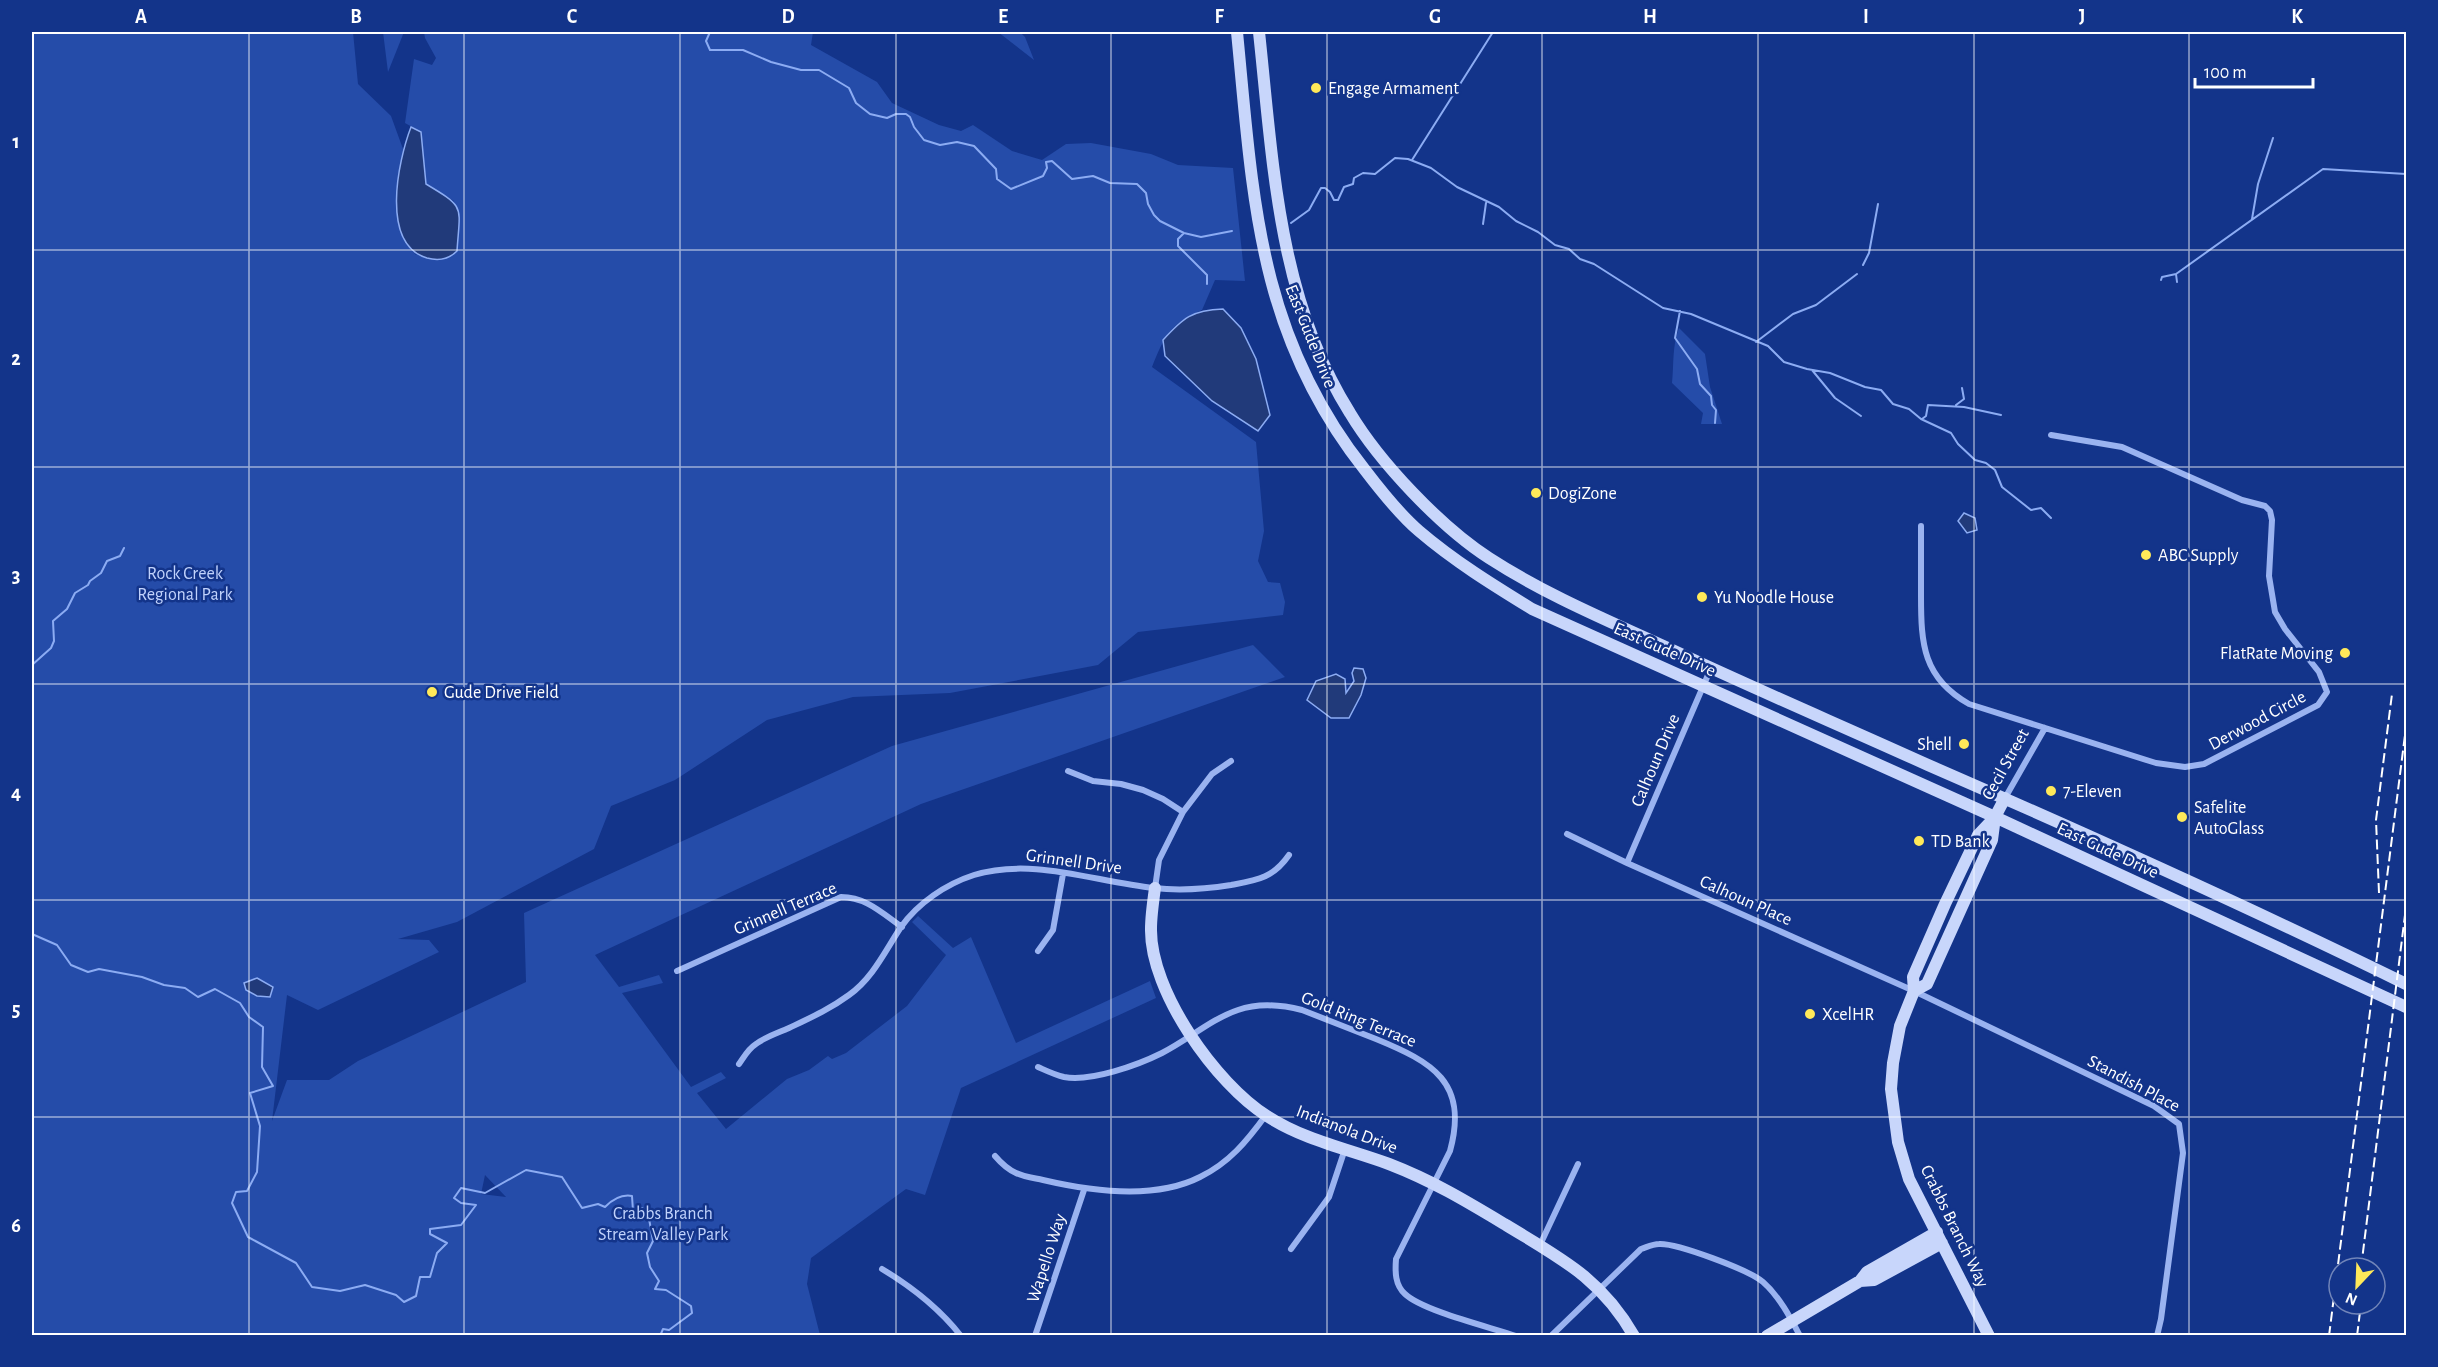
<svg xmlns="http://www.w3.org/2000/svg" width="2438" height="1367" font-family="'Alegreya Sans',sans-serif">
<style>
.green{fill:#254ca9;fill-rule:evenodd}
.water{fill:#213a7a;stroke:#8cacf3;stroke-width:1.5}
.lines{fill:none;stroke-linecap:round;stroke-linejoin:round}
.stream{stroke:#8cacf3;stroke-width:2}
.street{stroke:#9ab3f0;stroke-width:6}
.secondary{stroke:#c8d6fb;stroke-width:12}
.rail{stroke:#fff;stroke-width:2;stroke-dasharray:10 4.5;stroke-linecap:butt}
.grid{fill:none;stroke:#fff;stroke-width:1.5;stroke-opacity:0.55}
.poi-dot{fill:#ffe959;stroke:#13348a;stroke-width:2}
.labels{text-anchor:middle;stroke-width:5;stroke-linejoin:round;paint-order:stroke}
.poi-label{font-size:18px;fill:#fff;stroke:#13348a;text-anchor:start}
.street-label{font-size:18px;fill:#fff;stroke:#13348a}
.park-label{font-size:18px;fill:#c0d2fc;stroke:#13348a}
.neatline{fill:none;stroke:#fff;stroke-width:2}
.grid-label{font-size:20px;text-anchor:middle;font-weight:bold;fill:#fff}
</style>
<rect width="100%" height="100%" fill="#13348a"/>
<path class="green" d="M 32,32 L 353,32 L 358,84 L 391,116 L 403,149 L 396,193 L 399,225 L 405,243 L 416,255 L 454,201 L 426,184 L 421,132 L 405,123 L 414,59 L 432,65 L 436,58 L 425,38 L 424,32 L 813,32 L 811,45 L 877,82 L 892,103 L 939,125 L 961,131 L 973,125 L 1012,151 L 1042,160 L 1066,144 L 1091,143 L 1151,154 L 1178,165 L 1233,168 L 1245,281 L 1215,280 L 1202,310 C 1170,324 1165,335 1152,367 L 1256,442 L 1264,531 L 1258,561 L 1268,582 L 1280,583 L 1285,602 L 1283,615 L 1138,632 L 1098,665 L 950,693 L 853,697 L 767,720 L 675,780 L 611,806 L 594,849 L 457,922 L 398,939 L 429,940 L 439,952 L 318,1010 L 287,995 L 272,1121 L 287,1080 L 329,1080 L 358,1061 L 526,982 L 524,913 L 892,746 L 1253,645 L 1285,677 L 921,804 L 595,955 L 619,987 L 659,975 L 663,983 L 622,993 L 691,1087 L 721,1072 L 726,1078 L 697,1093 L 726,1129 L 787,1079 L 809,1070 L 828,1056 L 832,1059 L 846,1053 L 907,1006 L 946,955 L 912,922 L 918,916 L 953,948 L 971,937 L 1016,1043 L 1150,981 L 1156,998 L 961,1088 L 925,1195 L 906,1189 L 811,1258 L 807,1284 L 820,1335 L 32,1335 ZM 485,1175 L 506,1197 L 481,1194 Z
M 383,32 L 404,32 L 388,72 Z
M 998,32 L 1020,32 L 1025,37 L 1034,60 Z
M 1679,328 L 1705,354 L 1710,387 L 1722,424 L 1701,424 L 1703,413 L 1672,383 C 1674,364 1672,346 1679,328 Z"/>
<path class="water" d="M 411,127 L 421,132 L 426,184 C 466,208 460,205 457,251 C 449,259 438,261 427,258 C 380,244 398,161 411,127 Z
M 1223,309 L 1241,328 L 1256,359 L 1270,415 L 1258,431 L 1212,401 L 1165,356 L 1163,340 C 1183,318 1192,310 1223,309 Z
M 1964,513 L 1975,518 L 1977,530 L 1967,533 L 1958,521 Z
M 1354,668 L 1363,669 L 1366,678 L 1361,695 L 1349,718 L 1331,718 L 1307,700 L 1316,681 L 1336,674 L 1345,679 L 1346,693 L 1354,681 L 1352,673 Z
M 257,978 L 273,987 L 270,997 L 257,996 L 246,990 L 244,983 Z"/>
<g class="lines">
<path class="stream" d="M 710,32 L 706,41 L 710,50 L 743,50 L 771,62 L 801,70 L 819,70 L 849,88 L 856,103 L 870,114 L 887,118 L 896,114 L 906,114 L 910,117 L 914,127 L 924,140 L 940,145 L 957,142 L 974,146 L 996,169 L 997,179 L 1011,189 L 1043,176 L 1047,168 L 1046,162 L 1052,161 L 1072,179 L 1093,176 L 1110,183 L 1137,184 L 1146,193 L 1148,204 L 1154,215 L 1160,221 L 1184,233 L 1201,237 L 1232,231
M 1412,160 L 1493,32
M 2252,219 L 2258,184 L 2273,138
M 1291,223 L 1309,210 L 1321,188 L 1325,188 L 1330,192 L 1334,200 L 1338,200 L 1344,187 L 1353,184 L 1354,178 L 1363,173 L 1375,174 L 1395,158 L 1408,159 L 1431,168 L 1457,187 L 1499,207 L 1516,221 L 1538,232 L 1555,245 L 1569,249 L 1580,259 L 1594,264 L 1663,308 L 1691,314 L 1768,346 L 1784,362 L 1807,369 L 1830,373 L 1865,387 L 1881,390 L 1893,404 L 1909,409 L 1921,419 L 1951,433 L 1958,444 L 1975,460 L 1986,463 L 1995,470 L 2002,487 L 2031,510 L 2041,508 L 2051,518
M 1483,224 L 1486,203
M 1184,233 L 1178,239 L 1178,246 L 1207,275 L 1207,284
M 1863,265 L 1869,253 L 1878,204
M 2161,280 L 2162,277 L 2176,274
M 2177,282 L 2176,274 L 2323,169 L 2406,174
M 1680,311 L 1675,338 L 1697,369 L 1700,384 L 1711,396 L 1712,405 L 1716,410 L 1715,423
M 1756,342 L 1793,314 L 1816,305 L 1857,274
M 1812,370 L 1835,398 L 1861,416
M 1956,405 L 1964,399 L 1962,388
M 1922,419 L 1926,416 L 1928,405 L 1964,407 L 2001,415
M 32,665 L 51,648 L 54,641 L 53,621 L 67,609 L 75,593 L 88,585 L 90,581 L 101,573 L 107,561 L 120,556 L 124,548
M 32,934 L 57,945 L 71,965 L 88,972 L 99,969 L 142,977 L 164,985 L 185,988 L 198,997 L 215,989 L 240,1003 L 249,1017 L 263,1027 L 262,1067 L 273,1086 L 250,1093 L 260,1126 L 257,1172 L 247,1191 L 236,1192 L 232,1203 L 248,1237 L 296,1263 L 312,1287 L 340,1291 L 365,1285 L 396,1295 L 404,1302 L 416,1296 L 420,1277 L 430,1277 L 437,1253 L 447,1243 L 430,1234 L 430,1229 L 461,1225 L 476,1205 L 461,1203 L 454,1198 L 461,1188 L 485,1193 L 526,1170 L 562,1177 L 582,1208 L 598,1204 L 605,1207 C 613,1199 621,1194 632,1196 L 633,1211 L 642,1208 L 648,1213 L 653,1241 L 647,1253 L 650,1267 L 659,1281 L 655,1289 L 666,1290 L 691,1306 L 692,1313 L 669,1330 L 663,1329 L 660,1336"/>
<path class="street" d="M 1921,526 C 1921,549 1921,573 1921,596 C 1921,644 1923,678 1969,704 L 2156,763 L 2185,767 L 2204,764 L 2318,705 L 2327,692 L 2319,672 L 2285,629 L 2275,612 L 2269,576 L 2272,520 L 2270,511 L 2265,506 L 2242,500 L 2122,447 L 2051,435
M 1068,771 L 1093,781 L 1121,784 L 1143,790 L 1163,799 L 1183,812
M 2005,798 L 2045,728
M 1567,834 L 1627,863 L 1914,991 L 2154,1106 L 2179,1124 L 2183,1153 L 2161,1319 L 2157,1336
M 1627,863 L 1711,668
M 1155,888 L 1159,860 L 1183,812 L 1212,774 L 1231,761
M 1038,951 L 1053,930 L 1063,874
M 677,971 L 841,897 C 866,897 882,913 902,927
M 739,1064 C 744,1057 748,1049 756,1044 C 765,1037 778,1033 789,1028 C 810,1018 830,1009 849,995 C 873,978 885,951 901,927 C 918,903 946,884 974,875 C 1033,857 1095,882 1154,888 C 1180,891 1206,889 1231,885 C 1258,880 1273,878 1289,855
M 1038,1067 C 1047,1071 1055,1075 1064,1077 C 1091,1082 1138,1065 1162,1053 C 1188,1040 1211,1019 1238,1010 C 1258,1003 1282,1005 1302,1010 C 1327,1020 1351,1029 1376,1039 C 1432,1062 1469,1082 1450,1151 L 1396,1259 C 1395,1272 1395,1285 1405,1294 C 1423,1311 1490,1327 1516,1336
M 995,1156 C 1001,1163 1007,1169 1016,1173 C 1024,1177 1034,1178 1043,1180 C 1090,1191 1155,1200 1200,1177 C 1229,1163 1247,1141 1266,1115
M 1540,1245 L 1578,1164
M 1291,1249 L 1329,1197 L 1345,1149
M 882,1269 C 912,1287 939,1308 961,1336
M 1035,1336 L 1084,1190
M 1551,1336 L 1641,1249 C 1647,1247 1653,1244 1659,1244 C 1677,1243 1749,1270 1763,1282 C 1779,1296 1790,1317 1800,1336"/>
<path class="secondary" d="M 1237,32 C 1253,196 1257,334 1365,470 C 1381,491 1399,514 1419,531 C 1454,561 1493,585 1532,609 L 1995,817 L 2406,1007
M 1259,32 C 1273,162 1278,299 1350,413 C 1380,463 1441,527 1489,558 C 1546,595 1609,621 1670,649 C 1755,689 1842,726 1928,765 C 2089,835 2249,907 2406,984
M 1155,888 C 1153,902 1151,916 1151,929 C 1150,991 1216,1084 1267,1116 C 1304,1140 1348,1149 1389,1164 C 1433,1181 1466,1201 1506,1225 C 1560,1258 1601,1278 1634,1336
M 1914,991 L 1927,984 L 1992,840 L 1995,817 L 2005,798
M 1860,1281 L 1867,1272 L 1937,1232
M 1767,1336 L 1860,1281 L 1874,1280 L 1942,1243
M 1989,1336 L 1909,1179 L 1898,1142 L 1891,1089 L 1893,1063 L 1900,1026 L 1914,991 L 1913,977 L 1945,904 L 1978,835 L 1995,817"/>
<path class="rail" d="M 2379,893 L 2376,820 L 2392,694
M 2361,1268 L 2406,907
M 2329,1336 L 2406,727
M 2357,1336 L 2361,1304"/>
</g>
<path class="grid" d="M 249,32 L 249,1336M 464,32 L 464,1336M 680,32 L 680,1336M 896,32 L 896,1336M 1111,32 L 1111,1336M 1327,32 L 1327,1336M 1542,32 L 1542,1336M 1758,32 L 1758,1336M 1974,32 L 1974,1336M 2189,32 L 2189,1336M 32,250 L 2406,250M 32,467 L 2406,467M 32,684 L 2406,684M 32,900 L 2406,900M 32,1117 L 2406,1117"/>
<g class="poi-dot">
<circle cx="1316" cy="88" r="6"/>
<circle cx="1536" cy="493" r="6"/>
<circle cx="2146" cy="555" r="6"/>
<circle cx="1702" cy="597" r="6"/>
<circle cx="2345" cy="653" r="6"/>
<circle cx="432" cy="692" r="6"/>
<circle cx="1964" cy="744" r="6"/>
<circle cx="2051" cy="791" r="6"/>
<circle cx="2182" cy="817" r="6"/>
<circle cx="1919" cy="841" r="6"/>
<circle cx="1810" cy="1014" r="6"/>
</g>
<g class="labels">
<g class="poi-label">
<text x="1328" y="94">Engage Armament</text>
<text x="1548" y="499">DogiZone</text>
<text x="2158" y="561">ABC Supply</text>
<text x="1714" y="603">Yu Noodle House</text>
<text x="2333" y="659" text-anchor="end">FlatRate Moving</text>
<text x="444" y="698">Gude Drive Field</text>
<text x="1952" y="750" text-anchor="end">Shell</text>
<text x="2063" y="797">7-Eleven</text>
<text x="2194" y="813">Safelite<tspan x="2194" dy="21">AutoGlass</tspan></text>
<text x="1931" y="847">TD Bank</text>
<text x="1822" y="1020">XcelHR</text>
</g>
<g class="street-label">
<text transform="translate(1311 336) rotate(68)" y="6">East Gude Drive</text>
<text transform="translate(1665 649) rotate(24)" y="6">East Gude Drive</text>
<text transform="translate(2257 720) rotate(-28)" y="6">Derwood Circle</text>
<text transform="translate(1655 760) rotate(-67)" y="6">Calhoun Drive</text>
<text transform="translate(2005 764) rotate(-61)" y="6">Cecil Street</text>
<text transform="translate(2108 850) rotate(25)" y="6">East Gude Drive</text>
<text transform="translate(1074 861) rotate(8)" y="6">Grinnell Drive</text>
<text transform="translate(1746 900) rotate(24)" y="6">Calhoun Place</text>
<text transform="translate(785 908) rotate(-23)" y="6">Grinnell Terrace</text>
<text transform="translate(1359 1019) rotate(22)" y="6">Gold Ring Terrace</text>
<text transform="translate(2134 1083) rotate(28)" y="6">Standish Place</text>
<text transform="translate(1347 1129) rotate(21)" y="6">Indianola Drive</text>
<text transform="translate(1955 1226) rotate(64)" y="6">Crabbs Branch Way</text>
<text transform="translate(1046 1258) rotate(-72)" y="6">Wapello Way</text>
</g>
<g class="park-label">
<text x="185" y="579">Rock Creek<tspan x="185" dy="21">Regional Park</tspan></text>
<text x="663" y="1219">Crabbs Branch<tspan x="663" dy="21">Stream Valley Park</tspan></text>
</g>
</g>
<rect width="2438" height="1367" fill="none" stroke="#13348a" stroke-width="66"/>
<g transform="translate(2357 1286) rotate(203)"><circle r="28" fill="#13348a" stroke="#7185b9" stroke-width="1.5"/>
<path d="M0-4.5L10 22L0 15L-10 22Z" fill="#ffe959"/>
<text y="-9" font-size="16" font-weight="bold" text-anchor="middle" fill="#ffffff">N</text>
</g>
<path d="M2195 78v9h118v-9" fill="none" stroke="#ffffff" stroke-width="3"/>
<text x="2204" y="78" font-size="18" fill="#ffffff" stroke="#13348a" stroke-width="4.5" paint-order="stroke">100 m</text>
<rect x="33" y="33" width="2372" height="1301" class="neatline"/>
<g class="grid-label">
<text x="141" y="23">A</text>
<text x="356" y="23">B</text>
<text x="572" y="23">C</text>
<text x="788" y="23">D</text>
<text x="1003" y="23">E</text>
<text x="1219" y="23">F</text>
<text x="1435" y="23">G</text>
<text x="1650" y="23">H</text>
<text x="1866" y="23">I</text>
<text x="2082" y="23">J</text>
<text x="2297" y="23">K</text>
<text x="16" y="148">1</text>
<text x="16" y="365">2</text>
<text x="16" y="582">3</text>
<text x="16" y="799">4</text>
<text x="16" y="1016">5</text>
<text x="16" y="1232">6</text>
</g>
</svg>
